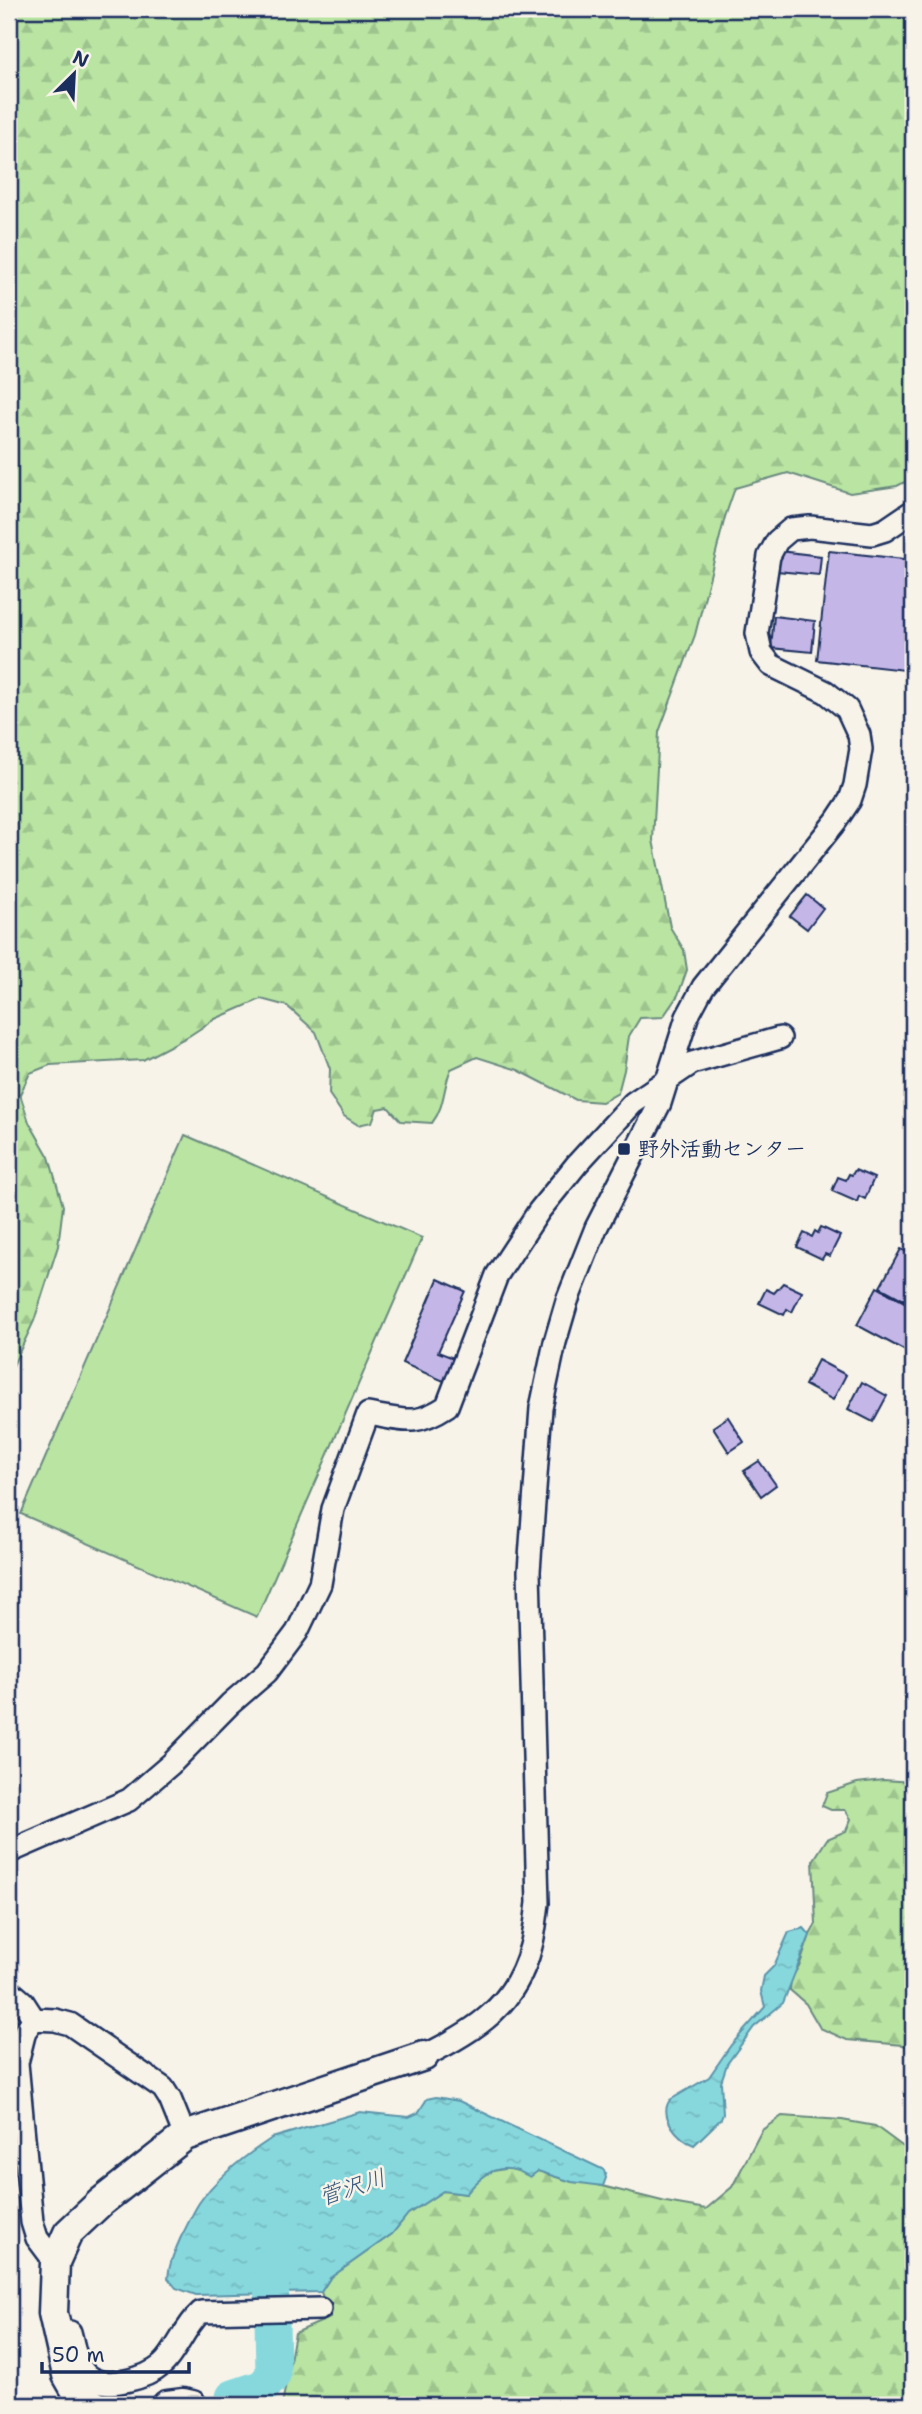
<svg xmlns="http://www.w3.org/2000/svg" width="922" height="2414" font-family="'Shantell Sans','Klee One',sans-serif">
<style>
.grass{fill:#b9e4a2;stroke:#6a8a80;stroke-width:2}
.forest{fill:url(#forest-firs);stroke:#6a8a80;stroke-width:2}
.water{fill:url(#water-ripples);stroke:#5c94aa;stroke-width:2}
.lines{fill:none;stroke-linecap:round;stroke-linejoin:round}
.river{stroke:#87d8dd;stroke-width:35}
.building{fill:#c4b7e8;stroke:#1b2f5e;stroke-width:2}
.minor-casing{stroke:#1b2f5e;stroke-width:26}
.tertiary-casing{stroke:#1b2f5e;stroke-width:33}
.minor{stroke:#f7f3e8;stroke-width:21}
.tertiary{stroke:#f7f3e8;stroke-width:28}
.poi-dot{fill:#1b2f5e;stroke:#f7f3e8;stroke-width:2.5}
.labels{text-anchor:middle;stroke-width:5;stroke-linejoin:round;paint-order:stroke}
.poi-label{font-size:21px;font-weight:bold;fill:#1b2f5e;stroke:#f7f3e8;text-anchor:start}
.water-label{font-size:23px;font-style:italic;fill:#36597e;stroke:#f7f3e8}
</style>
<defs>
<pattern id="forest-firs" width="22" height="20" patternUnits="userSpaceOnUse" patternTransform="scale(1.75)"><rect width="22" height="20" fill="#b9e4a2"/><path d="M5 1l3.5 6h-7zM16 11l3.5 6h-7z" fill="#9ec48e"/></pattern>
<pattern id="water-ripples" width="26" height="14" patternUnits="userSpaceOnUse" patternTransform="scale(1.75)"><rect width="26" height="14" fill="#87d8dd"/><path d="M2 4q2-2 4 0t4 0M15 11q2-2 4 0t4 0" fill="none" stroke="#74bac0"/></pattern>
</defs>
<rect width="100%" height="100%" fill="#f7f3e8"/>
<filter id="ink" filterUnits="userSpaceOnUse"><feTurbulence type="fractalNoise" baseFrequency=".0143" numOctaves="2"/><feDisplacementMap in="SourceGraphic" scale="14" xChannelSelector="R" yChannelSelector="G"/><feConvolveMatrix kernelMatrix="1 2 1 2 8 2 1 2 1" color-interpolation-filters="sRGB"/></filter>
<g filter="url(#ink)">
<path class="grass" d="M 185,1135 L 422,1238 L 257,1617 L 21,1514 Z"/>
<path class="forest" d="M 9,9 L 913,9 L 913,478 L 897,486 L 850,493 L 788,473 L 735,488 L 725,517 L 695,635 L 659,732 L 653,840 L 670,927 L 684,950 L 687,970 L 678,995 L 663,1017 L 640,1018 L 629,1036 L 624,1070 L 618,1093 L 602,1102 L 576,1100 L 518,1070 L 477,1057 L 451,1069 C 443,1087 445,1107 432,1123 L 401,1121 L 388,1107 L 377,1109 L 372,1122 L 358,1125 L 344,1116 L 329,1094 L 330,1069 L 316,1032 L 287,1006 L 261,999 L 215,1019 L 189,1036 L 143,1060 L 50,1065 L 30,1073 L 20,1094 L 29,1122 L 49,1157 L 63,1206 L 58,1246 L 34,1321 L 9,1374 Z
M 883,1780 L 913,1782 L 913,2049 L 903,2045 L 847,2040 L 820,2028 L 806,2004 L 790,1990 L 791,1979 L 800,1964 L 810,1935 L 816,1924 L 813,1861 L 827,1839 L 846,1831 L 851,1819 L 845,1810 L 831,1810 L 822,1806 L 827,1793 L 857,1783 Z
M 782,2116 L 842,2120 L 875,2126 L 913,2154 L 913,2405 L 282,2405 L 295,2333 L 330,2318 L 321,2292 L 330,2278 L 392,2234 L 408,2214 L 443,2191 L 466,2194 L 480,2177 L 493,2171 L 509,2168 L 522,2172 L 538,2171 L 572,2182 L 590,2183 L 666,2202 L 706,2209 L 732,2187 L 762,2130 Z"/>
<path class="water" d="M 804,1928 L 810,1935 L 783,2003 L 754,2027 L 727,2064 L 721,2082 L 723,2114 L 721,2119 L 694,2145 C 679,2140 658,2116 670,2100 L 709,2077 L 731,2045 L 765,2007 L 761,1991 L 764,1976 L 774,1966 L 789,1932 Z
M 436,2097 L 459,2101 L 604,2170 L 606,2178 L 603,2186 L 572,2182 L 538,2171 L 530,2177 C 502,2160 485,2171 466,2194 L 443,2191 L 408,2214 L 392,2234 L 330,2278 L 321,2292 L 196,2295 L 176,2288 L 168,2278 C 169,2263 175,2251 181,2237 C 187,2226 192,2214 199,2203 C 216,2178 246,2155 272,2138 L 360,2112 L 409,2117 L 418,2113 L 427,2099 Z"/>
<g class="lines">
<path class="river" d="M 233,2397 L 263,2387 L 273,2375 L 271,2261 L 279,2247"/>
</g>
<path class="building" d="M 779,551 L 821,556 L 819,575 L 777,571 Z
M 829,551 L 913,560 L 913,671 L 817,660 Z
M 774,616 L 815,621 L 812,652 L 771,648 Z
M 807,895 L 823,908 L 807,929 L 790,916 Z
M 855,1170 L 874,1178 L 865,1199 L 859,1196 L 857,1202 L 832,1191 L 838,1177 L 846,1180 L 849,1174 L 852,1175 Z
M 821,1227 L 840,1236 L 830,1256 L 825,1254 L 822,1259 L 797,1247 L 804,1233 L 812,1237 L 815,1231 L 818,1233 Z
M 901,1249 L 913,1255 L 913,1292 L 909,1290 L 904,1300 L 880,1287 Z
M 438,1279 L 465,1291 L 438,1352 L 456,1359 L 446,1382 L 402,1363 Z
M 783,1283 L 802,1292 L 792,1312 L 787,1309 L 784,1315 L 759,1303 L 766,1289 L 774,1293 Z
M 877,1287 L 913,1307 L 913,1355 L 857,1325 Z
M 818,1360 L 846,1375 L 833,1400 L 805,1385 Z
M 862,1382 L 887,1396 L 873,1422 L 848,1409 Z
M 728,1417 L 744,1442 L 729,1452 L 713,1427 Z
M 759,1461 L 776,1485 L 761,1496 L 744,1471 Z"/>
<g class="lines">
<g class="minor-casing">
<path id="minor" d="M 9,1852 L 129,1800 L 171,1764 L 230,1704 L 267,1672 L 297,1632 L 320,1584 L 333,1509 L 368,1414 C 404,1420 415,1427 447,1406 L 497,1275 L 539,1211 L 577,1164 L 633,1103 L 692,1063 L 780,1038
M 9,1990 L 23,2002 L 34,2019
M 34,2019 L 25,2031 L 17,2063 L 32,2222 L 37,2238 L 55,2262
M 34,2019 L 55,2020 L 70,2024 L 163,2088 L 170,2099 L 185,2136
M 424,2056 C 475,2031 516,2006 531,1946 C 535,1932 536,1917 538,1903 L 529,1571 L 541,1408 L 555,1342 L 567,1301 L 596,1228 L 660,1103 L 687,1017 L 703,987 L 836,821 L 850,800 L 855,785 L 861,749 L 859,735 L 847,709 L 826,692 L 771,665 L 761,652 L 757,633 L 769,556 L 777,541 L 791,529 L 810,527 L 872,534 L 885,530 L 913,511
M 70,2332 C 74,2346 76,2368 89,2377 C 107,2390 147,2378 162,2365 C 176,2353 184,2327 201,2312 L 320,2309"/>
</g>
<g class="tertiary-casing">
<path id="tertiary" d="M 94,2405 L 79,2396 L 67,2375 L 53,2313 L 55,2262 L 68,2233 L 101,2202 L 185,2136 L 424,2056
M 167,2405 L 183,2403 L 192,2405"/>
</g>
<use href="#minor" class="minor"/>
<use href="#tertiary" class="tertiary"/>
</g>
</g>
<rect class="poi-dot" x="617" y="1142" width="14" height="14" rx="3.5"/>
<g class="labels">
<g class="poi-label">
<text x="638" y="1156">野外活動センター</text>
</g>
<g class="water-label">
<text transform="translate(352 2187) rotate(-18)" y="8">菅沢川</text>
</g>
</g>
<rect width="922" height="2414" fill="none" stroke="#f7f3e8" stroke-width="35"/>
<rect x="18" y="18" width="887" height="2379" fill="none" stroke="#1b2f5e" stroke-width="2.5" filter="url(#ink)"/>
<g transform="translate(74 74) rotate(24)" stroke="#f7f3e8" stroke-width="5" paint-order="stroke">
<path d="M0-5L12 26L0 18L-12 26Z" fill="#1b2f5e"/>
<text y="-10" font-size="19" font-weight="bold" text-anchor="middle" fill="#1b2f5e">N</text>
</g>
<path d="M42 2362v10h147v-10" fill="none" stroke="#1b2f5e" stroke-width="3.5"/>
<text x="52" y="2362" font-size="21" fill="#1b2f5e" stroke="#f7f3e8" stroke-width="5" paint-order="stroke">50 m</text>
</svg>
